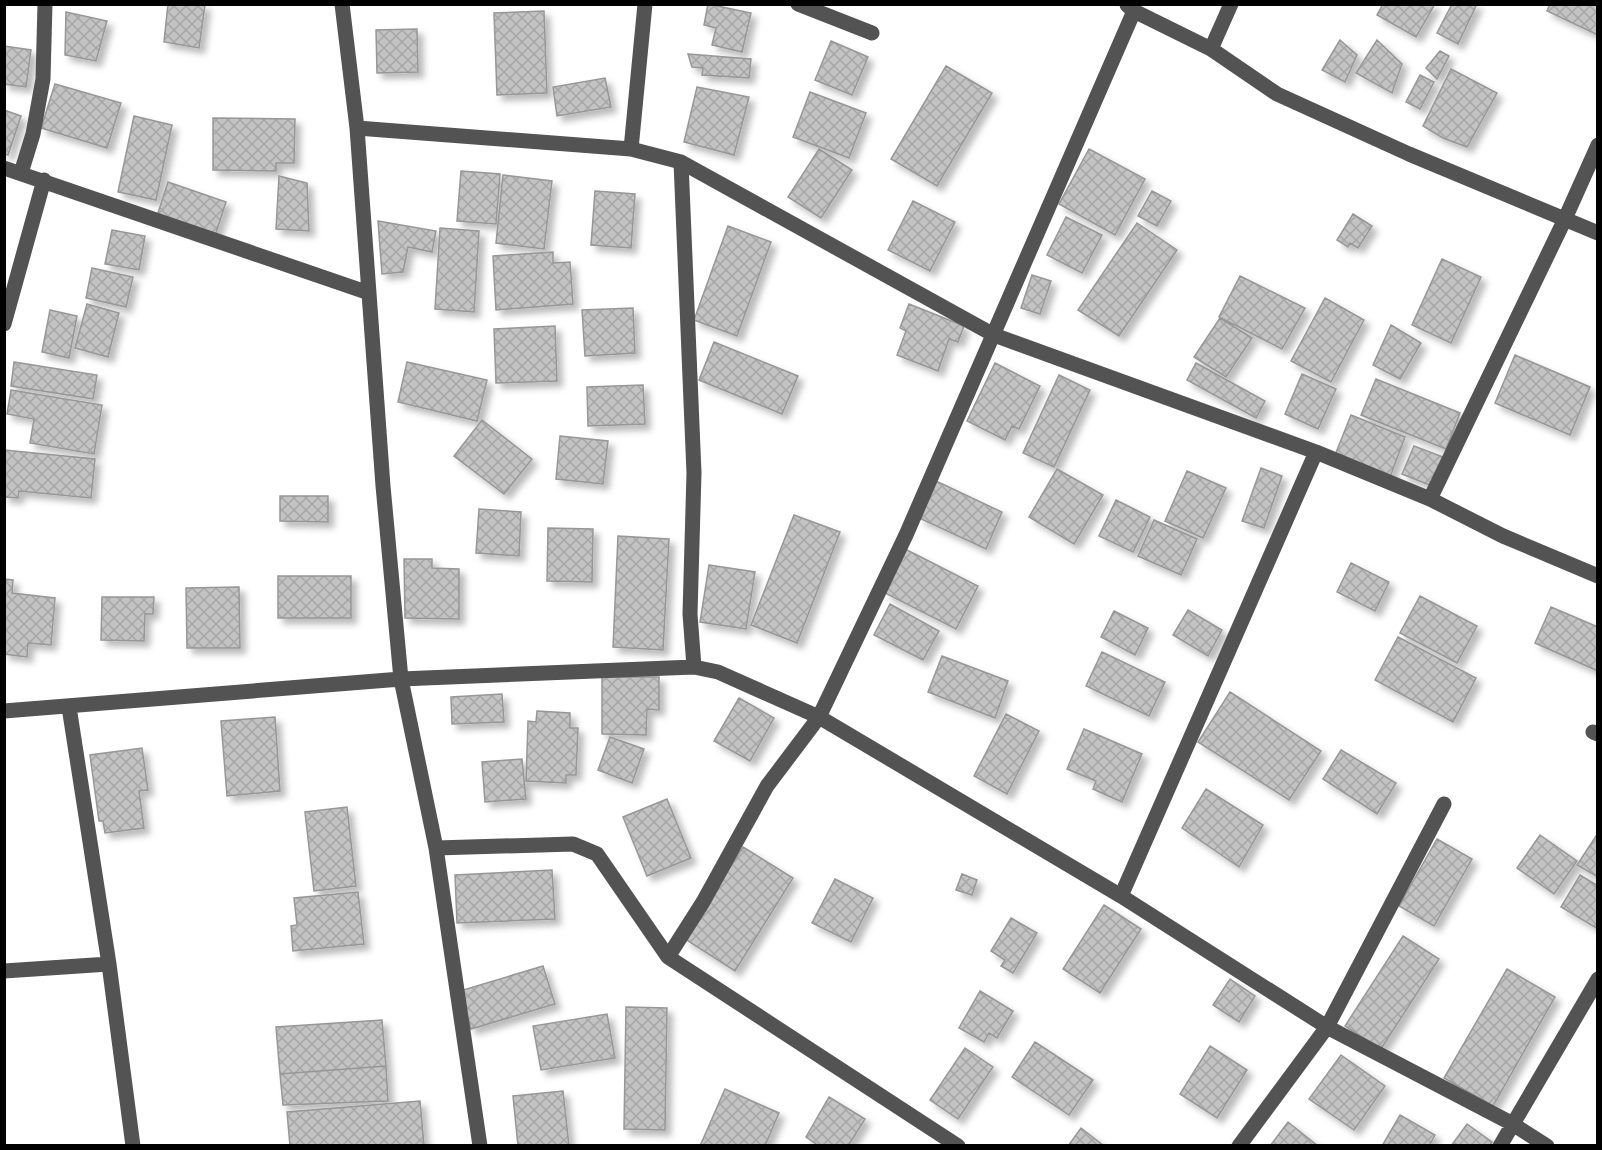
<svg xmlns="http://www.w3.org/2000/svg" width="1602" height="1150" font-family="'Varela Round',sans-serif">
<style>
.building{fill:url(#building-cross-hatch);stroke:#979797;stroke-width:1.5;filter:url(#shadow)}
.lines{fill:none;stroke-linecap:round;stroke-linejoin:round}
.minor{stroke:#535353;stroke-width:15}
</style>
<defs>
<pattern id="building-cross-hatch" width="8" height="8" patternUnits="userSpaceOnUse" patternTransform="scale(1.5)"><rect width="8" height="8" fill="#c3c3c3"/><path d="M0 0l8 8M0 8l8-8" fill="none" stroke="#a6a6a6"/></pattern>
<filter id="shadow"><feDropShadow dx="5.5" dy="5.5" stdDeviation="3" flood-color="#0004"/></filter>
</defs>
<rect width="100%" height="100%" fill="#fff"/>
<path class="building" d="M 168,4 L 205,5 L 199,48 L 164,42 Z
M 708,4 L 751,13 L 742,52 L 712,45 L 716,28 L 704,25 Z
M 1383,4 L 1435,4 L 1416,37 L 1377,15 Z
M 1452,4 L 1477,4 L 1458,44 L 1437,33 Z
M 1550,4 L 1598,4 L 1598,35 L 1547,11 Z
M 544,11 L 547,93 L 497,95 L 494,13 Z
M 66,12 L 107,21 L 96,61 L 65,55 Z
M 417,29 L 418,72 L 377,73 L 376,30 Z
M 1340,40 L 1357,55 L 1345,82 L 1322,70 Z
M 1377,40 L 1402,64 L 1392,93 L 1356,73 Z
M 831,41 L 868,57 L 852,95 L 815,80 Z
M 4,46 L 31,50 L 26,87 L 4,84 Z
M 1440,51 L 1449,56 L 1437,79 L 1426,68 Z
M 688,54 L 751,59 L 749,78 L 702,75 L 703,68 L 692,67 Z
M 946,66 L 992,93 L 937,186 L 891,159 Z
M 1451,69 L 1497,93 L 1467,147 L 1443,138 L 1423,126 Z
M 1420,75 L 1434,82 L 1420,109 L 1406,102 Z
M 605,78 L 611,107 L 557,116 L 553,87 Z
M 55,84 L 121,103 L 107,148 L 41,128 Z
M 697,87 L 749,97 L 734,155 L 684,142 Z
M 810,92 L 866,113 L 849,158 L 793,137 Z
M 4,110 L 21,116 L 8,155 L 4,154 Z
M 134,116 L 172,125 L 156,200 L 118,192 Z
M 213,118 L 295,119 L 294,163 L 276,163 L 276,171 L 213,170 Z
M 819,149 L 852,170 L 821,218 L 788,197 Z
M 1089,149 L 1145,179 L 1115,235 L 1059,204 Z
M 461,171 L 500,174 L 496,224 L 457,221 Z
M 503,175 L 552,181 L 544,249 L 496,243 Z
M 279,176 L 307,183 L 309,231 L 276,229 Z
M 168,182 L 226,202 L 214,239 L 156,219 Z
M 595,191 L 635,194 L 631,248 L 591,245 Z
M 1152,191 L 1171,201 L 1157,226 L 1138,216 Z
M 913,201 L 955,222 L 930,271 L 888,250 Z
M 1353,214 L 1372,226 L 1358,248 L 1350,243 L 1348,247 L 1337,240 Z
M 1066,217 L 1102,235 L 1082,273 L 1047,255 Z
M 378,221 L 436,231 L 432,252 L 408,247 L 403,272 L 382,274 Z
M 1137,223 L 1177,250 L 1119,336 L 1078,310 Z
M 728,226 L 771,242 L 737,336 L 694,320 Z
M 440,228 L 479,231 L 474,312 L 435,309 Z
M 112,230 L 145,236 L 139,270 L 105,264 Z
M 553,252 L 553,263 L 570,262 L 573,304 L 496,310 L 493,256 Z
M 1442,259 L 1481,277 L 1451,343 L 1412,325 Z
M 92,268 L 133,277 L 126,307 L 86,298 Z
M 1032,275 L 1051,281 L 1040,314 L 1021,308 Z
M 1240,276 L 1305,308 L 1282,349 L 1219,317 Z
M 1325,298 L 1364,320 L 1331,382 L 1291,361 Z
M 87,304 L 119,313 L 108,357 L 75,348 Z
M 909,304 L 964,326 L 958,342 L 949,339 L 938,371 L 897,355 L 906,331 L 900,328 Z
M 633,308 L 635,353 L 585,356 L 582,310 Z
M 50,310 L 77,316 L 69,358 L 42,352 Z
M 1220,318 L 1252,338 L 1226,377 L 1194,357 Z
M 1391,325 L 1421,343 L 1400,379 L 1373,365 Z
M 555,326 L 557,381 L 496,383 L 494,329 Z
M 714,342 L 798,376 L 782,414 L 699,380 Z
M 1515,355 L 1590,387 L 1570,435 L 1495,403 Z
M 14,362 L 97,375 L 93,399 L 11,386 Z
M 407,362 L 487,380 L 477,421 L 398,402 Z
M 995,363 L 1040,386 L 1019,429 L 1012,426 L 1005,440 L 967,421 Z
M 1196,363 L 1265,401 L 1256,418 L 1187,380 Z
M 1302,374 L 1336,389 L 1318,429 L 1285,414 Z
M 1059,375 L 1090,390 L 1054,467 L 1023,453 Z
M 1376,379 L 1460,413 L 1446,449 L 1361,415 Z
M 643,385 L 645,424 L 588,426 L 587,387 Z
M 11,390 L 102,405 L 94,454 L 30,443 L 34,419 L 7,414 Z
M 1351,415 L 1405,437 L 1390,477 L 1335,455 Z
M 482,420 L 532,459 L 504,494 L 454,456 Z
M 560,436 L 608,441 L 603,484 L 556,479 Z
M 1414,446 L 1443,457 L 1432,486 L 1402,474 Z
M 4,450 L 95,459 L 91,498 L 19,491 L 18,498 L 4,497 Z
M 1261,468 L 1282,476 L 1264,528 L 1242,521 Z
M 1057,469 L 1103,495 L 1074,544 L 1029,517 Z
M 1187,471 L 1226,488 L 1203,538 L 1165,521 Z
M 936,481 L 1002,512 L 986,549 L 919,518 Z
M 280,496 L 328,496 L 328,522 L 280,521 Z
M 1116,500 L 1150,517 L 1133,552 L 1099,536 Z
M 479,509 L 521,512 L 519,556 L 476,553 Z
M 794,515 L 840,532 L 797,643 L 751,625 Z
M 1154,520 L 1197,539 L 1181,575 L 1138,556 Z
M 548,528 L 593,529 L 592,582 L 547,581 Z
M 618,536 L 669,539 L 663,650 L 613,647 Z
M 905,549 L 978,586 L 956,629 L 885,593 Z
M 404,559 L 432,559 L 432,568 L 459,569 L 459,619 L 405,618 Z
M 1351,563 L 1389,582 L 1375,611 L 1337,592 Z
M 709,565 L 755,572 L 746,629 L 700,622 Z
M 278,576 L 351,576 L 351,618 L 278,618 Z
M 4,579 L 13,580 L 12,593 L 55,598 L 51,645 L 28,643 L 27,657 L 4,654 Z
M 239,587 L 240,648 L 187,648 L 186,588 Z
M 1420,596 L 1477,626 L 1457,663 L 1400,633 Z
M 102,597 L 154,597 L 153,614 L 145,614 L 144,641 L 101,640 Z
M 890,604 L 939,631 L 923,660 L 874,635 Z
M 1551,607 L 1598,627 L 1598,671 L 1535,643 Z
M 1188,610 L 1222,630 L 1208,656 L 1173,635 Z
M 1114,611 L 1148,628 L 1135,655 L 1101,637 Z
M 1398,637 L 1476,678 L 1453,722 L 1375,680 Z
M 1102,652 L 1165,682 L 1149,716 L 1086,686 Z
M 942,656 L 1008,681 L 995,718 L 928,692 Z
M 602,677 L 659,677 L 659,710 L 647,709 L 646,735 L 602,734 Z
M 1230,692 L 1321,751 L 1289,800 L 1198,742 Z
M 502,694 L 504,722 L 452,724 L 451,697 Z
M 739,698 L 774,718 L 750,761 L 714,741 Z
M 537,711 L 570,713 L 570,728 L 578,728 L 576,775 L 566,775 L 566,783 L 526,781 L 528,721 L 536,722 Z
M 1006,714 L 1039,731 L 1007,794 L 974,776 Z
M 275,717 L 280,791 L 227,796 L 221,721 Z
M 1084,729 L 1142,754 L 1122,802 L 1093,789 L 1096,781 L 1067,769 Z
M 610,737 L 644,749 L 632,783 L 598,770 Z
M 142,748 L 148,790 L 139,791 L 144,828 L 105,833 L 103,821 L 99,821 L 90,755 Z
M 1341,750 L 1396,783 L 1377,814 L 1323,779 Z
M 522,759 L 526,799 L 485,802 L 482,762 Z
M 1206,789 L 1263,825 L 1239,867 L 1182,828 Z
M 667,799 L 691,858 L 647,876 L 623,817 Z
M 347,807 L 356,886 L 314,891 L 305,812 Z
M 1598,833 L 1598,877 L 1577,865 Z
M 1540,835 L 1577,861 L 1554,894 L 1517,868 Z
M 1437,839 L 1472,859 L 1434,926 L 1399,906 Z
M 743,847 L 793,878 L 735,971 L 685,939 Z
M 552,870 L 555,919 L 457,923 L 455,875 Z
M 962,874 L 977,880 L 972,895 L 956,890 Z
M 1580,875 L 1598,886 L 1598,929 L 1561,907 Z
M 835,879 L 873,898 L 851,942 L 812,923 Z
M 358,892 L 364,944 L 293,951 L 291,926 L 297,925 L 294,898 Z
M 1104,905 L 1141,929 L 1100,993 L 1063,969 Z
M 1011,918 L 1037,933 L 1013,973 L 1001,966 L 1005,960 L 991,951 Z
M 1403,936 L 1439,959 L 1381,1049 L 1345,1026 Z
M 543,966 L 555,1004 L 471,1029 L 460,991 Z
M 1507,969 L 1555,997 L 1493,1106 L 1444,1078 Z
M 1230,979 L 1255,996 L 1239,1022 L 1213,1005 Z
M 980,991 L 1013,1011 L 997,1038 L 989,1033 L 984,1042 L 959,1028 Z
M 626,1007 L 667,1008 L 665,1130 L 624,1129 Z
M 607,1014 L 615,1058 L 541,1070 L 533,1026 Z
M 382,1020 L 386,1066 L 280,1074 L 276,1027 Z
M 1035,1042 L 1093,1080 L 1069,1115 L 1012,1077 Z
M 1210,1046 L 1247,1070 L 1217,1118 L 1180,1094 Z
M 965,1048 L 993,1067 L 958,1119 L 930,1100 Z
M 1341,1055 L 1385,1086 L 1354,1130 L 1309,1099 Z
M 386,1066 L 388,1101 L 283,1105 L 280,1074 Z
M 725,1089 L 779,1113 L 765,1146 L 700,1146 Z
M 563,1091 L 569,1146 L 518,1146 L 513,1096 Z
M 829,1097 L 865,1119 L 848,1146 L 819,1146 L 806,1137 Z
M 420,1101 L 424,1145 L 290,1146 L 287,1112 Z
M 1400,1115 L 1435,1135 L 1429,1146 L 1382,1146 Z
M 1288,1122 L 1318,1146 L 1270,1146 Z
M 1467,1124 L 1492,1142 L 1489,1146 L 1451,1146 Z
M 1081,1128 L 1104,1146 L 1068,1146 Z"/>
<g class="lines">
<path class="minor" d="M 342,4 L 357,128 L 383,486 L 401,679 L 436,848 L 480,1146
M 798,4 L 872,33
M 1127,5 L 1134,11 L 1211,49 L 1277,94 L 1409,154 L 1598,233
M 1211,49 L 1231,4
M 357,128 L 631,149 L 681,162 L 994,335 L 1316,452 L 1430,499 L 1503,536 L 1598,576
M 631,149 L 645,4
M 681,162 L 694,473 L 690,614 L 694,667
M 4,168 L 369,293
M 21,173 L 33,134 L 43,79 L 45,4
M 4,324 L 44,180
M 1430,499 L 1564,221 L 1598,145
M 69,707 L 109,964 L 133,1146
M 4,711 L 401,679 L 694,667 L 718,672 L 819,717 L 1121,896 L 1327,1027 L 1511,1123 L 1547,1146
M 1593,732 L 1598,734
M 436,848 L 573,844 L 597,854 L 668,957 L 958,1146
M 1121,896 L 1316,452
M 668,957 L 703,902 L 767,786 L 819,717 L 906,535 L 1134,11
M 4,971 L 109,964
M 1239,1146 L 1327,1027 L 1444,804
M 1500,1146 L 1598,979"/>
</g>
<rect width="1602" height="1150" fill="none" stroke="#000000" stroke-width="12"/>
</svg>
